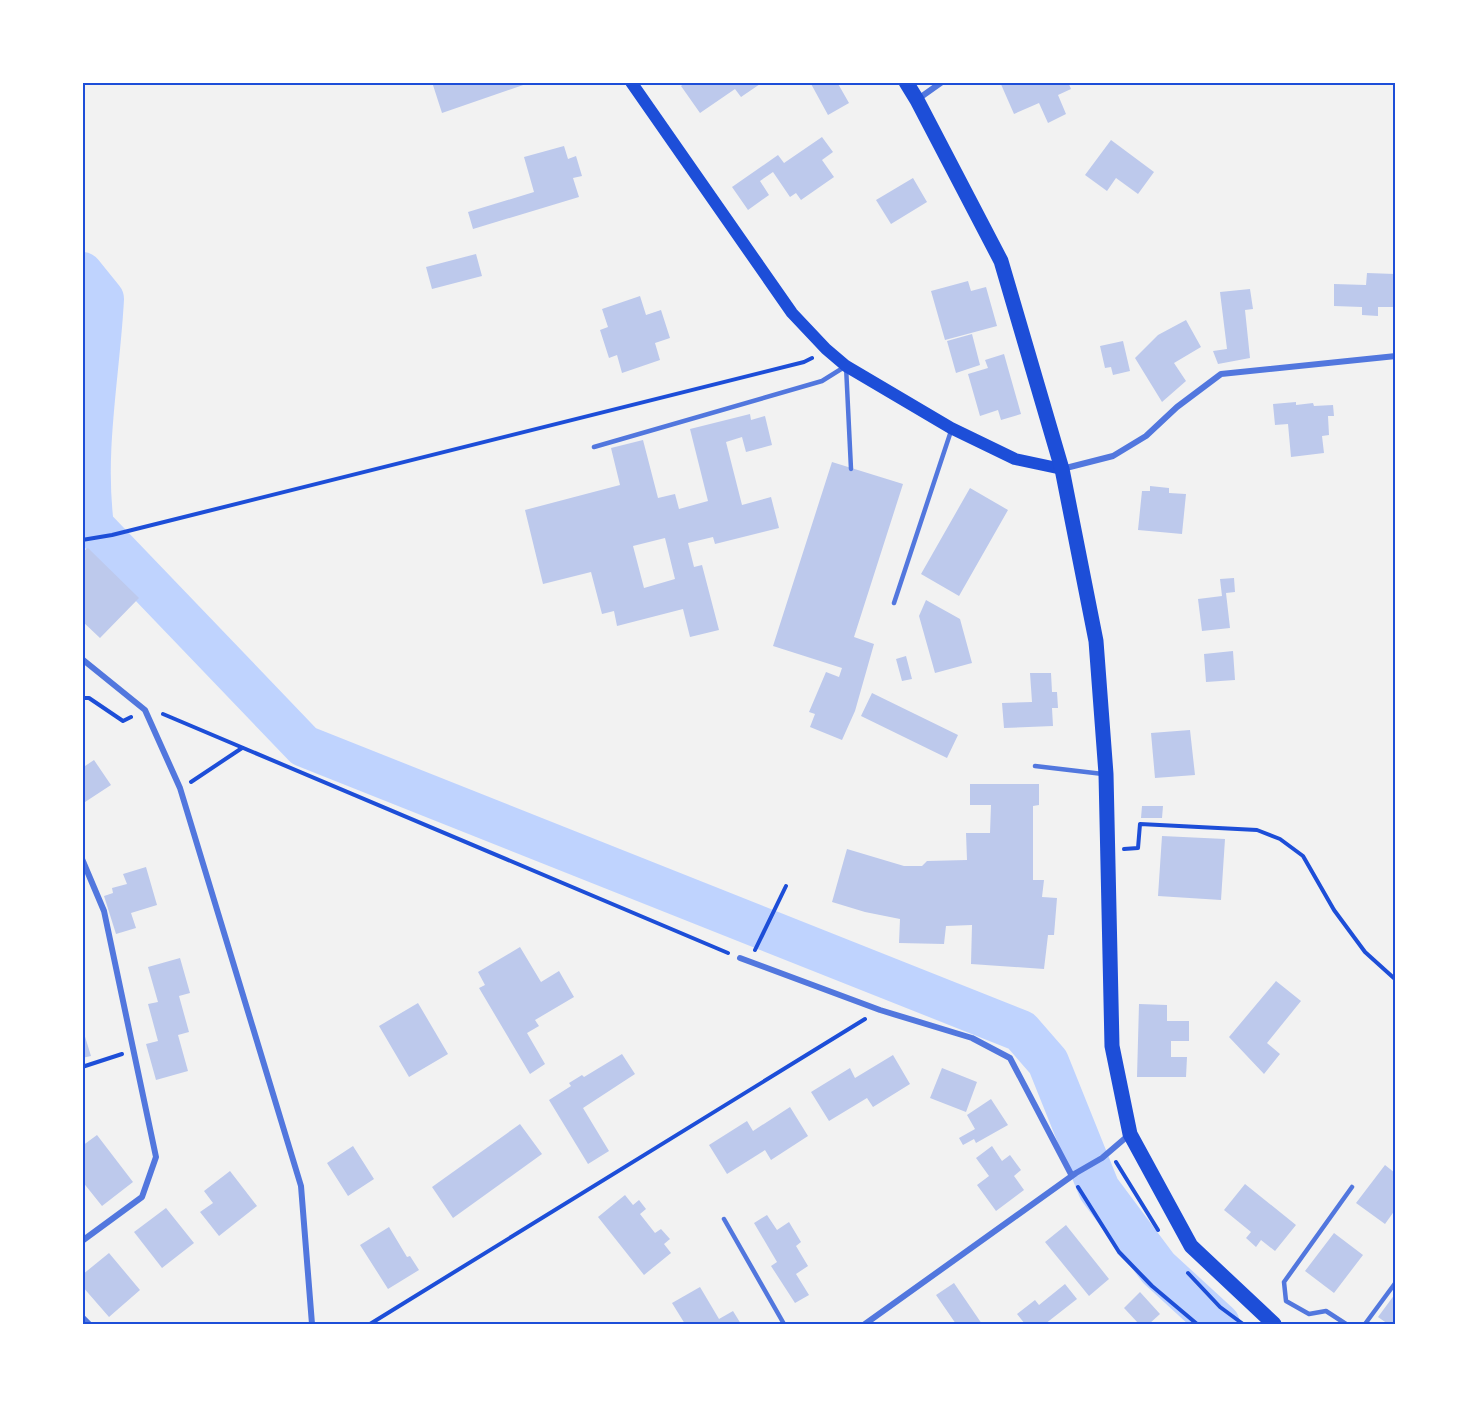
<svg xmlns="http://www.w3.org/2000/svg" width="1478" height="1407" font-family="Montserrat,sans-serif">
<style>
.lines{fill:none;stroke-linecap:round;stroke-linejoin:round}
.river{stroke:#bfd3fe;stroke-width:42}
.building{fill:#bdc9ec;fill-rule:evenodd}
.path{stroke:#1d4ed8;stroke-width:4}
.service{stroke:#5277de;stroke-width:4.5}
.minor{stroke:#5277de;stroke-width:6}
.secondary{stroke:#1d4ed8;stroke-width:12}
.primary{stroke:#1d4ed8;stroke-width:15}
.neatline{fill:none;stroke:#1d4ed8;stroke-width:2}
</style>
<rect width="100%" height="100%" fill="#f2f2f2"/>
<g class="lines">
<path class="river" d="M 82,273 L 103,299 C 99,374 83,450 93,526 L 304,746 L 1021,1031 L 1048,1062 L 1099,1189 L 1158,1268 L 1219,1324"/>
</g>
<path class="building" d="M 432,82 L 529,82 L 529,83 L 442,113 Z
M 686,82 L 763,82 L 741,97 L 735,89 L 700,113 L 681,86 Z
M 810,82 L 837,82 L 849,103 L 828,115 Z
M 1000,82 L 1068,82 L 1071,89 L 1058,95 L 1066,114 L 1048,123 L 1039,103 L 1014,114 Z
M 822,137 L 833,152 L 822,160 L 834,177 L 801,200 L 796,193 L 790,197 L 773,172 L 760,181 L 769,195 L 748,210 L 732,187 L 778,155 L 784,163 Z
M 1111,140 L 1154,172 L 1138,194 L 1116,178 L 1107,191 L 1085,175 Z
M 564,146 L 568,159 L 576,156 L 582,176 L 573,178 L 579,197 L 473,229 L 468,212 L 534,192 L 524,157 Z
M 913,178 L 927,202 L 891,224 L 876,200 Z
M 476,254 L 482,276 L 432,289 L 426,267 Z
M 1367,273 L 1395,274 L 1395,307 L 1378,307 L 1378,316 L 1362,315 L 1362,307 L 1334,306 L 1334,284 L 1366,285 Z
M 968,281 L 971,291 L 986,287 L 997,326 L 945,340 L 931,291 Z
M 1250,289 L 1253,309 L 1245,310 L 1250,358 L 1218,364 L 1213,351 L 1227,349 L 1220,292 Z
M 640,296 L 646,315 L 661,310 L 670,338 L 655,343 L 660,360 L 622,373 L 617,355 L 609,358 L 600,330 L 608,327 L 602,309 Z
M 1186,320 L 1201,347 L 1174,363 L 1186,381 L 1162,402 L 1135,358 L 1158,335 Z
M 972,334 L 980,365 L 956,373 L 947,341 Z
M 1123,341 L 1130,371 L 1113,375 L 1111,367 L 1105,368 L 1100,346 Z
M 1004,354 L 1021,414 L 1001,420 L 998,410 L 980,416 L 968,374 L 988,368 L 985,360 Z
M 1296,402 L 1296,405 L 1313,403 L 1314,406 L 1333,405 L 1334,416 L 1328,416 L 1329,435 L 1322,436 L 1324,453 L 1291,457 L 1288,424 L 1275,425 L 1273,404 Z
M 750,414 L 751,420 L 765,416 L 772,445 L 746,452 L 742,437 L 726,442 L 742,505 L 771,497 L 779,528 L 715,544 L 713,537 L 688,543 L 694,567 L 702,565 L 719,630 L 690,637 L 683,609 L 617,626 L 614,611 L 602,614 L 591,572 L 543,584 L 525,510 L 620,485 L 611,448 L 643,440 L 658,498 L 675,494 L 679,509 L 708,501 L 690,429 ZM 665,538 L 675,579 L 644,588 L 633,546 Z
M 832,462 L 903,484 L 854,637 L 874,644 L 855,711 L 842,740 L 810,727 L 815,714 L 809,712 L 826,672 L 839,677 L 842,668 L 773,646 Z
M 1150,486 L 1169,488 L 1169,493 L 1186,494 L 1182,534 L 1138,530 L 1142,491 L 1150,491 Z
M 970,488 L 1008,510 L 959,596 L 921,574 Z
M 88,548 L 139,598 L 100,638 L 82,621 L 82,552 Z
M 1234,578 L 1235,592 L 1226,593 L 1230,628 L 1202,631 L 1198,599 L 1222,596 L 1220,579 Z
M 926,600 L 960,619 L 972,663 L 935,673 L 919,616 Z
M 1233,651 L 1235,680 L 1206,682 L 1204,654 Z
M 906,656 L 912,679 L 902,681 L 896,659 Z
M 1030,673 L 1051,673 L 1052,692 L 1057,692 L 1058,708 L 1052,708 L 1053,726 L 1004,728 L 1002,703 L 1032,702 Z
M 872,693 L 958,735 L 947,758 L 861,716 Z
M 1190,730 L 1195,775 L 1155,778 L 1151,733 Z
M 94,760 L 111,785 L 82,804 L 82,768 Z
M 970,784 L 1039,784 L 1039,805 L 1033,806 L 1033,880 L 1044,880 L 1042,897 L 1057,898 L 1054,935 L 1048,935 L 1044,969 L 971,964 L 972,925 L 946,926 L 944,944 L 899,943 L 900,919 L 865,912 L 832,902 L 847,849 L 904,866 L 922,866 L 927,861 L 967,860 L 966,833 L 990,833 L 991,805 L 970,805 Z
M 1142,806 L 1163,806 L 1162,818 L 1141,818 Z
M 1162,836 L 1225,839 L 1221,900 L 1158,896 Z
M 146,867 L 157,905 L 131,913 L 136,928 L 116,934 L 104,896 L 113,893 L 112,888 L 127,884 L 123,874 Z
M 520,947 L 541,982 L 559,971 L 574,997 L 535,1020 L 539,1026 L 527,1033 L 545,1064 L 530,1074 L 479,988 L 485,985 L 478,972 Z
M 180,958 L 190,993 L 179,996 L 189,1032 L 178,1035 L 188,1071 L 156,1080 L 146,1044 L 158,1041 L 148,1004 L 158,1002 L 148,967 Z
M 1276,981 L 1301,1001 L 1267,1043 L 1280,1054 L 1264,1074 L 1229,1037 Z
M 418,1003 L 448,1054 L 409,1077 L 379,1026 Z
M 1139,1004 L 1167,1005 L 1167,1021 L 1189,1021 L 1189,1041 L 1171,1041 L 1171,1057 L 1187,1057 L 1186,1077 L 1137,1077 Z
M 83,1030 L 91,1056 L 82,1058 L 82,1031 Z
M 622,1054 L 635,1074 L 583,1108 L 609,1151 L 588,1164 L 549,1100 L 571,1086 L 569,1083 L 582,1075 L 584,1077 Z
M 893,1055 L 910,1084 L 873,1107 L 867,1098 L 829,1121 L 811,1092 L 850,1068 L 855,1078 Z
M 942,1068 L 977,1082 L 966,1112 L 930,1098 Z
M 991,1099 L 1008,1125 L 976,1143 L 974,1139 L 963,1145 L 959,1138 L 975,1129 L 967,1115 Z
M 790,1107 L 808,1136 L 771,1160 L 765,1150 L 727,1174 L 709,1145 L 747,1121 L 753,1131 Z
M 520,1124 L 542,1154 L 453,1218 L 432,1187 Z
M 97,1135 L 133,1182 L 102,1206 L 82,1181 L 82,1146 Z
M 353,1146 L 374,1179 L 348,1196 L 327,1163 Z
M 992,1146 L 1002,1161 L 1010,1155 L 1021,1170 L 1014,1176 L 1024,1190 L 996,1211 L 977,1185 L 989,1176 L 976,1158 Z
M 1385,1165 L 1395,1173 L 1395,1210 L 1385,1224 L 1356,1203 Z
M 230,1171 L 257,1206 L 219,1236 L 200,1212 L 213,1203 L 204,1191 Z
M 1245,1184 L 1296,1225 L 1275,1251 L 1261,1240 L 1256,1247 L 1246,1238 L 1251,1232 L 1224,1210 Z
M 625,1195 L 633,1205 L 639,1200 L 646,1209 L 640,1214 L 655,1233 L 661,1229 L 670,1239 L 664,1244 L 671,1253 L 644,1275 L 598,1217 Z
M 166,1208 L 194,1243 L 162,1268 L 134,1232 Z
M 767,1215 L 777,1230 L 789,1222 L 801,1242 L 796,1246 L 808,1266 L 796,1274 L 809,1295 L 795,1303 L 771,1266 L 777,1262 L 754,1223 Z
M 1066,1225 L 1109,1279 L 1089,1296 L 1045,1242 Z
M 389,1227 L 407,1257 L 410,1256 L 419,1270 L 388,1289 L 360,1245 Z
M 1334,1233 L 1363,1255 L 1334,1293 L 1305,1271 Z
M 109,1253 L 140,1290 L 109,1317 L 82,1286 L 82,1275 Z
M 954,1283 L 982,1324 L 956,1324 L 936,1295 Z
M 1065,1284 L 1077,1299 L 1045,1324 L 1025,1324 L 1017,1314 L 1035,1300 L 1039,1305 Z
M 700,1287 L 719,1319 L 733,1311 L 741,1324 L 685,1324 L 672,1303 Z
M 1140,1292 L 1160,1314 L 1149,1324 L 1139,1324 L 1124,1308 Z
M 1395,1294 L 1395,1324 L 1388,1324 L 1378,1317 Z"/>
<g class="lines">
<path class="path" d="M 82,540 L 112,535 L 804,362 L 812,358
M 82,698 L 89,698 L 123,721 L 131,717
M 163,714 L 728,953
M 191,782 L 242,748
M 1124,849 L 1138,848 L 1140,824 L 1257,830 L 1280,839 L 1303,856 L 1334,910 L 1365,952 L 1396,980
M 755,950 L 786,886
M 82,1067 L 122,1054
M 1116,1162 L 1158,1230
M 1078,1187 L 1119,1252 L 1152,1286 L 1197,1324
M 1188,1273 L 1220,1307 L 1243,1324
M 370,1324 L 865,1019"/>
<path class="service" d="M 594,447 L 822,381 L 846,366 L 851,469
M 894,603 L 951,431
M 1035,766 L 1103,774
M 724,1219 L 784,1324
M 1346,1324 L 1326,1311 L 1309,1314 L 1286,1301 L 1284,1282 L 1352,1187
M 1365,1324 L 1396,1282"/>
<path class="minor" d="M 918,99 L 942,82
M 1062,469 L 1113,456 L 1146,436 L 1177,407 L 1221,374 L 1396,356
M 82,659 L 145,710 L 180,788 L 301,1186 L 312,1324
M 82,859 L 104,911 L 156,1157 L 142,1197 L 82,1241
M 740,958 L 880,1010 L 972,1038 L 1010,1058 L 1072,1176
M 82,1317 L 89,1324
M 865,1324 L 1076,1173 L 1102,1158 L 1130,1134"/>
<path class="secondary" d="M 631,82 L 792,313 L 826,349 L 846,366 L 951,428 L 1015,459 L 1062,469"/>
<path class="primary" d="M 906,82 L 917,100 L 1001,261 L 1062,469 L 1096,641 L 1106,774 L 1112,1046 L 1130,1134 L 1191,1246 L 1274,1324"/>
</g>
<rect width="1478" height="1407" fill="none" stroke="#ffffff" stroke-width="168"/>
<rect x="84" y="84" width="1310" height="1239" class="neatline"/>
</svg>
